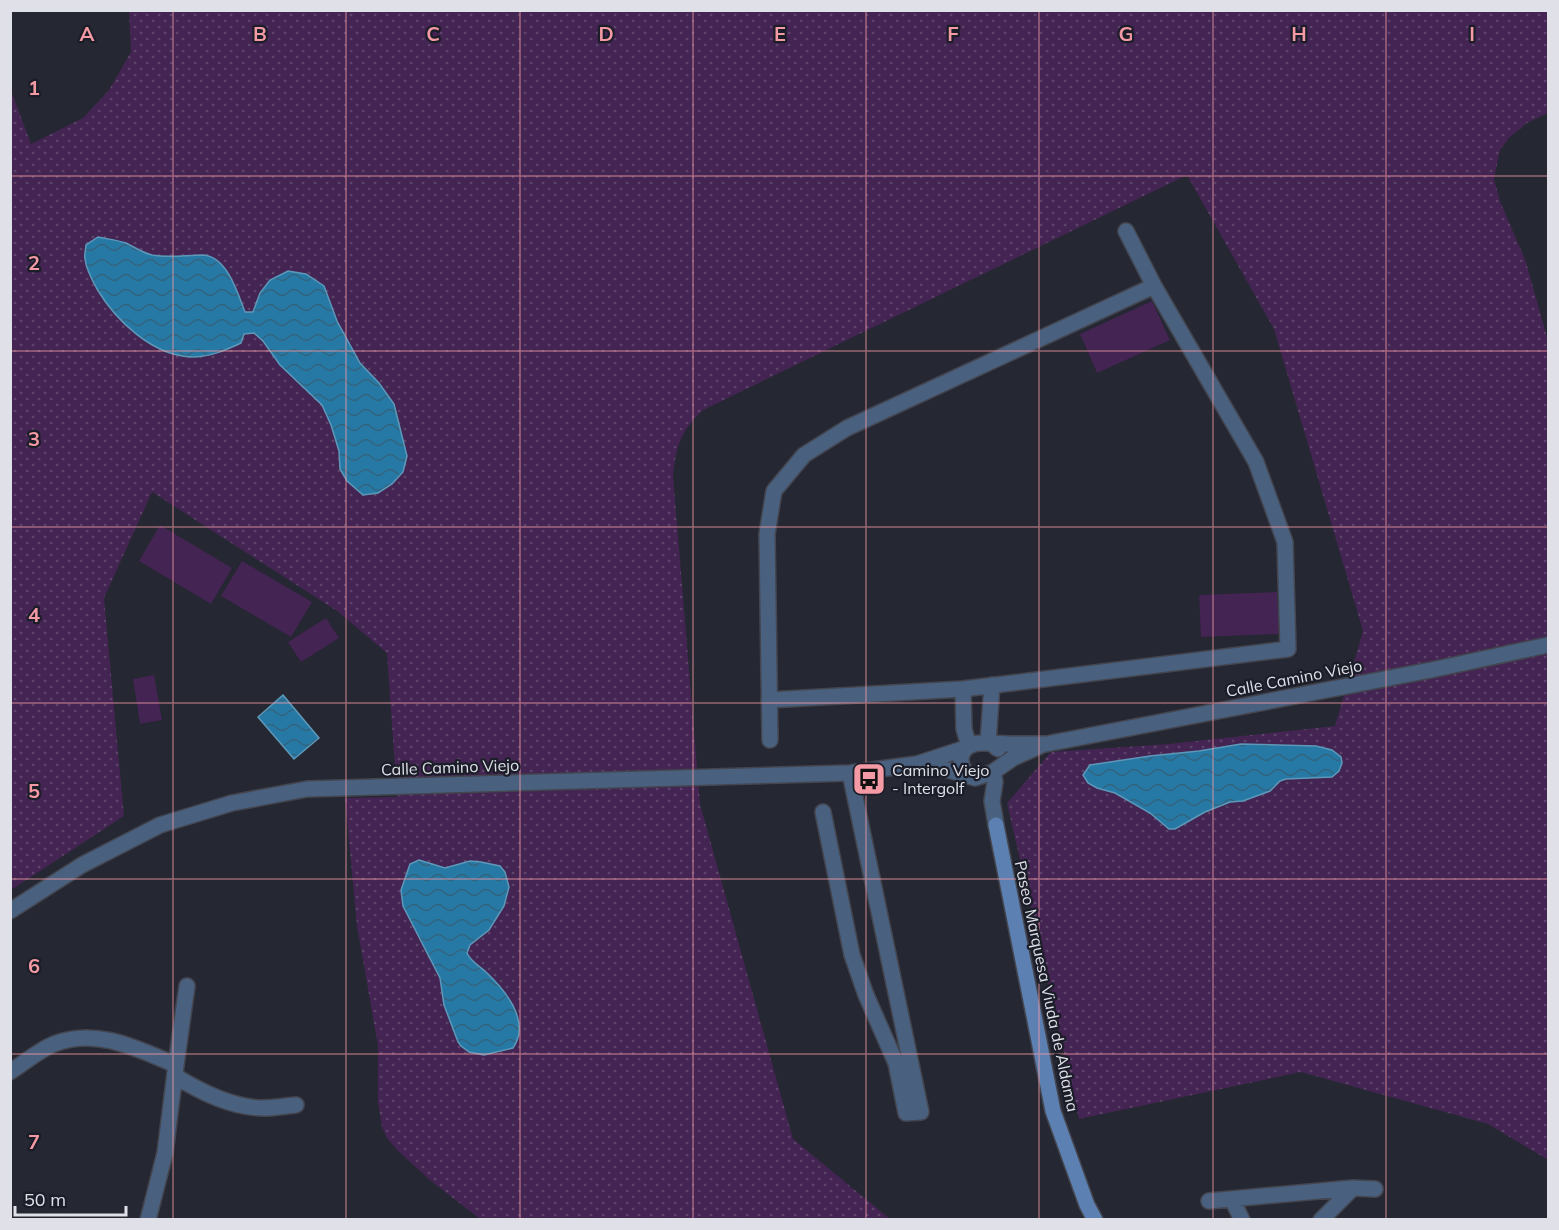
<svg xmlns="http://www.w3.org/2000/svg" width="1559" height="1230" font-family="Mulish,sans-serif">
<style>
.grass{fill:url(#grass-dots)}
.pitch{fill:#432452}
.water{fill:url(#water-waves);stroke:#5e98b9;stroke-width:1.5}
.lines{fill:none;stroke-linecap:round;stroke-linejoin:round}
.street-casing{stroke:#43454f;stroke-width:18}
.secondary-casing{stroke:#43454f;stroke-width:18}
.street{stroke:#49607f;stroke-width:15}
.secondary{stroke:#5b80b1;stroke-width:15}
.grid{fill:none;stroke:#f49aa5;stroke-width:1.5;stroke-opacity:0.55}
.labels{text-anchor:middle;stroke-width:4.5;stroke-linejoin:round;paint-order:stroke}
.street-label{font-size:16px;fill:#dfe0e8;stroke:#1b1d28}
.poi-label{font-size:16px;fill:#dfe0e8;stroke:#1b1d28;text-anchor:start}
.grid-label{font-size:20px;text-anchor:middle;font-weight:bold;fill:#f49aa5;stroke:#1b1d28;stroke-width:4.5;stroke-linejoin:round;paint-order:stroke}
</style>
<defs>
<pattern id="grass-dots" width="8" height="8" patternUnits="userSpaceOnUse" patternTransform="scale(1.5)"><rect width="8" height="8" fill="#432452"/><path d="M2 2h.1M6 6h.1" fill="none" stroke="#5e446b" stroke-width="1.8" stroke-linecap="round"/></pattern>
<pattern id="water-waves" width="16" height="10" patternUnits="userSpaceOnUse" patternTransform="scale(1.5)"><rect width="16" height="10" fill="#2779a5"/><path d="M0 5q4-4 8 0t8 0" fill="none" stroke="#32637f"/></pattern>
</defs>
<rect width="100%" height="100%" fill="#252732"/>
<path class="grass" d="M 129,11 L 1548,11 L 1548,113 L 1527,123 L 1509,138 L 1500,150 L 1494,179 L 1500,201 L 1526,262 L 1548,341 L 1548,1160 L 1488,1124 L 1301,1072 L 1079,1119 L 1007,803 L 1051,752 L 1169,744 L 1335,726 L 1363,631 L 1274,329 L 1187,175 L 703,410 C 680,433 677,443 673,475 L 700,804 L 793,1139 L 890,1219 L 480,1219 L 431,1181 L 397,1150 L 387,1138 L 382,1127 L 378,1102 L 378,1046 L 357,926 L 345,798 L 397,797 L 387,653 L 337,611 L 152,492 L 104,598 L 124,816 L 11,890 L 10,88 L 31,144 L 83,118 L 109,90 L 131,52 Z"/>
<path class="pitch" d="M 1152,301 L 1170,340 L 1097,373 L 1080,334 Z
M 160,525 L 232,568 L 211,604 L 139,561 Z
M 242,561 L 312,602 L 291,637 L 221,596 Z
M 1277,592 L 1279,634 L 1201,637 L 1199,595 Z
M 326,618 L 339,638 L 301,662 L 288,642 Z
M 154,675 L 162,720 L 140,724 L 133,679 Z"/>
<path class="water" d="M 98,237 C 107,239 117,240 126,243 C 134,247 143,253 152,255 C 169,258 186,255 203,255 C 227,256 238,294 245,312 L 253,312 L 260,293 L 270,280 L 288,271 L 306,274 L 324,286 L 337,321 L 360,363 L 379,383 L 394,404 L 407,456 L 403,472 L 392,484 L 378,493 L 363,495 L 347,481 L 340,469 L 339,451 L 331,425 L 322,405 L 280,365 L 263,341 L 254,333 L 244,334 L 241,343 C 226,350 210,357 192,357 C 153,356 116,321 97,289 C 92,280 86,269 85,259 C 84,254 86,249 86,245 Z
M 283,695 L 319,738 L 294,759 L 258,717 Z
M 1241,744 L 1316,746 L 1332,750 L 1341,757 L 1342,763 L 1339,771 L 1332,777 L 1286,779 L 1280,781 L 1270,791 L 1243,801 L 1230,802 L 1205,812 L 1175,829 L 1169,829 L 1150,813 L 1115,793 L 1097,788 L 1088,783 L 1083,775 L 1090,765 L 1150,756 L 1199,751 Z
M 419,860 L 445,868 L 470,861 L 481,862 L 500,866 L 505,872 L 509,887 L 504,906 L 489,930 L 470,945 L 467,953 C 471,962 480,966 487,973 C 506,991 531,1022 513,1048 L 484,1055 L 469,1052 L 461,1046 L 458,1042 L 444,1005 L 440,978 L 403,906 L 401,890 L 410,864 Z"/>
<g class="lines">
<g class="street-casing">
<path id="street" d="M 963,689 L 964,729 L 969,746
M 769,700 L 963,689 L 1288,649 L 1285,542 L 1256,462 L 1154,286 L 1126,231
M 770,740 L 767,534 L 774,491 L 804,455 L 847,428 L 1154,286
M 988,743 L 992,685
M 991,743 L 1009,744 L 1046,744 L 1431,670 L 1548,645
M 920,764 L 952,771 L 975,778 L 993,772 L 1013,758 L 1040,746
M 993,772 L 995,782 L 992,801 L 996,825
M 969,776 C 955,762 960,744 981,743 C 982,743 990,743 991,743 C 992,743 997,749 998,749
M 823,812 L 852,955 L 866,995 L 896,1063 L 906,1113 L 921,1112 L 850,773
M 10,911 L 82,865 L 160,825 L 232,803 L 307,789 L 850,773 L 917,764 L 966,748
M 176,1065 L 187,986
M 10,1072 C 24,1063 39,1050 54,1044 C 96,1027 138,1049 176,1065 L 165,1153 L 148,1220
M 175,1076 C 201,1092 232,1108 263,1108 C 274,1108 285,1106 296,1105
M 1353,1188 L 1375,1189
M 1232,1199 L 1242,1220
M 1209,1201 L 1353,1188 L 1321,1220"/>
</g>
<g class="secondary-casing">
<path id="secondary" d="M 996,825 L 1053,1111 L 1087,1205 L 1095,1220"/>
</g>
<use href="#street" class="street"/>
<use href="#secondary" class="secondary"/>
</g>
<path class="grid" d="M 173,10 L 173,1220M 346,10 L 346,1220M 520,10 L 520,1220M 693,10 L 693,1220M 866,10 L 866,1220M 1039,10 L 1039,1220M 1213,10 L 1213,1220M 1386,10 L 1386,1220M 10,176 L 1548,176M 10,351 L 1548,351M 10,527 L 1548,527M 10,703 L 1548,703M 10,879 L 1548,879M 10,1054 L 1548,1054"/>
<defs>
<g id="bus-square" transform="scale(1.725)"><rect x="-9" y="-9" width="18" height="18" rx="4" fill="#f49aa5" stroke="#1b1d28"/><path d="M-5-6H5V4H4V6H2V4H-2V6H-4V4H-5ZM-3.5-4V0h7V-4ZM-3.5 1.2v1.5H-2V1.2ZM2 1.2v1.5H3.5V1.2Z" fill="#111"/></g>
</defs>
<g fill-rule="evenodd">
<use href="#bus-square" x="869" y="779"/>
</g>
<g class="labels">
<g class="street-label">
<text transform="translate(1294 678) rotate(-11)" y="6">Calle Camino Viejo</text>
<text transform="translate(450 767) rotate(-2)" y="6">Calle Camino Viejo</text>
<text transform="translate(1047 986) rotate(78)" y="6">Paseo Marquesa Viuda de Aldama</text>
</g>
<g class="poi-label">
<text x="892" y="776">Camino Viejo<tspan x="892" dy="18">- Intergolf</tspan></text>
</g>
</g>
<g class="grid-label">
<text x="87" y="41">A</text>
<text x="260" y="41">B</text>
<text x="433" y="41">C</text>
<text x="606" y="41">D</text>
<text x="780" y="41">E</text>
<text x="953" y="41">F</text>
<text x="1126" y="41">G</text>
<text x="1299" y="41">H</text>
<text x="1472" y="41">I</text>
<text x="34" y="95">1</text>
<text x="34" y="270">2</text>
<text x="34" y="446">3</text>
<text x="34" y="622">4</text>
<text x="34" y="798">5</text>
<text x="34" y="973">6</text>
<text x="34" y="1149">7</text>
</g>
<rect width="1559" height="1230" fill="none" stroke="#dfe0e8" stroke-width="24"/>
<path d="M15 1206v9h111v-9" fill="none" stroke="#dfe0e8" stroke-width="3"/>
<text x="24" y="1206" font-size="18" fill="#dfe0e8" stroke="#1b1d28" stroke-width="4.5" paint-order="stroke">50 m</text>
</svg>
